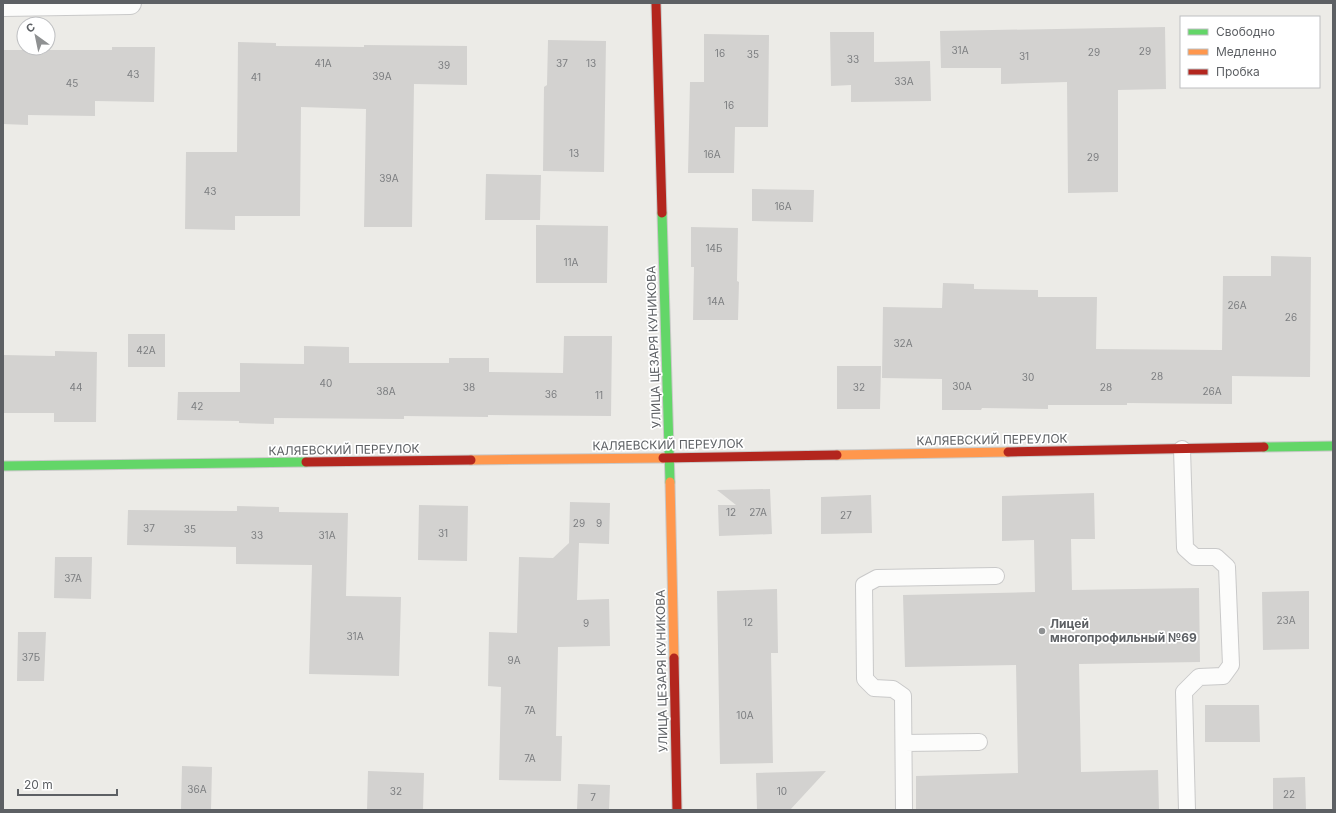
<svg xmlns="http://www.w3.org/2000/svg" width="1336" height="813" font-family="Inter,sans-serif">
<style>
.building{fill:#d3d2d0}
.lines{fill:none;stroke-linecap:round;stroke-linejoin:round}
.lane-casing{stroke:#c9c9c9;stroke-width:18}
.street-casing{stroke:#c9c9c9;stroke-width:24}
.fast-casing{stroke:#c9c9c8;stroke-width:11}
.slow-casing{stroke:#c9c9c8;stroke-width:11}
.jam-casing{stroke:#c9c9c8;stroke-width:11}
.lane{stroke:#fcfcfb;stroke-width:16}
.street{stroke:#fcfcfb;stroke-width:22}
.fast{stroke:#63d668;stroke-width:9}
.slow{stroke:#ff974d;stroke-width:9}
.jam{stroke:#b3261e;stroke-width:9}
.poi-dot{fill:#8f9192;stroke:#fff;stroke-width:1.5}
.labels{text-anchor:middle;stroke-width:3.5;stroke-linejoin:round;paint-order:stroke}
.number-label{font-size:10px;fill:#7c7e80}
.street-label{font-size:12px;fill:#5d6064;stroke:#fff}
.poi-label{font-size:12px;font-weight:bold;fill:#5d6064;stroke:#fff;text-anchor:start}
</style>
<rect width="100%" height="100%" fill="#ecebe7"/>
<path class="building" d="M 1165,27 L 1166,89 L 1118,90 L 1118,192 L 1068,193 L 1067,82 L 1001,84 L 1001,68 L 941,68 L 940,31 Z
M 830,32 L 874,32 L 874,62 L 930,61 L 931,101 L 851,102 L 851,85 L 831,86 Z
M 704,34 L 769,35 L 768,127 L 735,127 L 734,173 L 688,173 L 690,82 L 704,82 Z
M 548,40 L 606,41 L 604,172 L 543,171 L 544,87 L 547,85 Z
M 238,42 L 276,43 L 276,46 L 364,47 L 364,45 L 467,46 L 467,85 L 414,84 L 412,227 L 364,227 L 366,109 L 301,107 L 300,216 L 235,216 L 235,230 L 185,229 L 186,152 L 237,152 Z
M 112,47 L 155,47 L 154,102 L 95,101 L 95,116 L 28,115 L 28,125 L 3,124 L 3,50 L 112,50 Z
M 486,174 L 541,175 L 540,220 L 485,220 Z
M 752,189 L 814,190 L 813,222 L 752,221 Z
M 536,225 L 608,226 L 607,283 L 536,283 Z
M 691,227 L 738,228 L 737,281 L 739,282 L 738,320 L 693,320 L 694,267 L 691,267 Z
M 1271,256 L 1311,257 L 1310,377 L 1232,376 L 1232,404 L 1127,403 L 1127,405 L 1048,405 L 1048,409 L 982,408 L 981,410 L 942,410 L 942,379 L 882,378 L 883,307 L 942,308 L 943,283 L 974,284 L 974,289 L 1038,290 L 1038,297 L 1097,297 L 1096,349 L 1222,350 L 1223,276 L 1271,276 Z
M 128,334 L 165,334 L 165,367 L 128,367 Z
M 564,336 L 612,336 L 611,416 L 488,415 L 488,417 L 404,416 L 404,419 L 274,418 L 274,424 L 239,423 L 239,421 L 177,420 L 178,392 L 240,392 L 240,363 L 304,364 L 304,346 L 349,347 L 349,363 L 449,363 L 449,358 L 489,358 L 489,372 L 563,373 Z
M 55,351 L 97,352 L 96,422 L 54,422 L 54,413 L 3,413 L 3,355 L 55,356 Z
M 837,366 L 881,366 L 880,409 L 837,409 Z
M 770,489 L 772,534 L 719,536 L 718,505 L 736,505 L 717,490 Z
M 1094,493 L 1095,539 L 1071,539 L 1072,590 L 1199,588 L 1200,662 L 1079,664 L 1081,772 L 1158,770 L 1159,810 L 916,810 L 916,776 L 1018,773 L 1016,665 L 905,667 L 903,595 L 1035,592 L 1034,540 L 1002,541 L 1002,496 Z
M 871,495 L 872,533 L 821,534 L 821,497 Z
M 570,502 L 610,503 L 609,544 L 579,543 L 577,600 L 609,599 L 610,646 L 558,647 L 556,736 L 562,736 L 561,781 L 499,780 L 501,687 L 488,686 L 489,632 L 517,633 L 519,557 L 553,558 L 569,543 Z
M 419,505 L 468,506 L 467,561 L 418,560 Z
M 237,506 L 279,507 L 279,512 L 348,513 L 346,596 L 401,597 L 399,676 L 309,674 L 312,565 L 236,564 L 236,547 L 127,545 L 128,510 L 237,511 Z
M 55,557 L 92,557 L 91,599 L 54,598 Z
M 777,589 L 778,653 L 771,653 L 773,763 L 720,764 L 717,591 Z
M 1309,591 L 1309,649 L 1263,650 L 1262,592 Z
M 18,632 L 46,632 L 44,681 L 17,681 Z
M 1205,705 L 1259,705 L 1260,742 L 1205,742 Z
M 182,766 L 212,767 L 211,810 L 181,810 Z
M 368,771 L 424,773 L 423,810 L 367,810 Z
M 826,771 L 790,810 L 757,810 L 756,773 Z
M 1305,777 L 1306,810 L 1273,810 L 1273,778 Z
M 578,784 L 610,785 L 609,810 L 577,810 Z"/>
<g class="lines">
<g class="lane-casing">
<path id="lane" d="M 1182,449 L 1185,548 L 1195,557 L 1216,557 L 1227,567 L 1231,665 L 1223,676 L 1199,677 L 1184,692 L 1187,810
M 904,743 L 979,742
M 904,810 L 903,696 L 893,689 L 874,688 L 865,679 L 864,585 L 877,578 L 996,576"/>
</g>
<g class="street-casing">
<path id="street" d="M 3,5 L 130,3"/>
</g>
<g class="fast-casing">
<path id="fast" d="M 662,213 L 670,482
M 1264,447 L 1333,446
M 3,466 L 306,462"/>
</g>
<g class="slow-casing">
<path id="slow" d="M 837,455 L 1008,452
M 471,460 L 663,458
M 670,482 L 674,658"/>
</g>
<g class="jam-casing">
<path id="jam" d="M 656,3 L 662,213
M 1008,452 L 1264,447
M 663,458 L 837,455
M 306,462 L 471,460
M 674,658 L 677,810"/>
</g>
<use href="#lane" class="lane"/>
<use href="#street" class="street"/>
<use href="#fast" class="fast"/>
<use href="#slow" class="slow"/>
<use href="#jam" class="jam"/>
</g>
<circle class="poi-dot" cx="1042" cy="631" r="4"/>
<g class="labels">
<g class="number-label">
<text x="960" y="54">31А</text>
<text x="1145" y="55">29</text>
<text x="1094" y="56">29</text>
<text x="720" y="57">16</text>
<text x="753" y="58">35</text>
<text x="1024" y="60">31</text>
<text x="853" y="63">33</text>
<text x="323" y="67">41А</text>
<text x="562" y="67">37</text>
<text x="591" y="67">13</text>
<text x="444" y="69">39</text>
<text x="133" y="78">43</text>
<text x="382" y="80">39А</text>
<text x="256" y="81">41</text>
<text x="904" y="85">33А</text>
<text x="72" y="87">45</text>
<text x="729" y="109">16</text>
<text x="574" y="157">13</text>
<text x="712" y="158">16А</text>
<text x="1093" y="161">29</text>
<text x="389" y="182">39А</text>
<text x="210" y="195">43</text>
<text x="783" y="210">16А</text>
<text x="714" y="252">14Б</text>
<text x="571" y="266">11А</text>
<text x="716" y="305">14А</text>
<text x="1237" y="309">26А</text>
<text x="1291" y="321">26</text>
<text x="903" y="347">32А</text>
<text x="146" y="354">42А</text>
<text x="1157" y="380">28</text>
<text x="1028" y="381">30</text>
<text x="326" y="387">40</text>
<text x="962" y="390">30А</text>
<text x="76" y="391">44</text>
<text x="469" y="391">38</text>
<text x="859" y="391">32</text>
<text x="1106" y="391">28</text>
<text x="386" y="395">38А</text>
<text x="1212" y="395">26А</text>
<text x="551" y="398">36</text>
<text x="599" y="399">11</text>
<text x="197" y="410">42</text>
<text x="731" y="516">12</text>
<text x="758" y="516">27А</text>
<text x="846" y="519">27</text>
<text x="579" y="527">29</text>
<text x="599" y="527">9</text>
<text x="149" y="532">37</text>
<text x="190" y="533">35</text>
<text x="443" y="537">31</text>
<text x="257" y="539">33</text>
<text x="327" y="539">31А</text>
<text x="73" y="582">37А</text>
<text x="1286" y="624">23А</text>
<text x="748" y="626">12</text>
<text x="586" y="627">9</text>
<text x="355" y="640">31А</text>
<text x="31" y="661">37Б</text>
<text x="514" y="664">9А</text>
<text x="530" y="714">7А</text>
<text x="745" y="719">10А</text>
<text x="530" y="762">7А</text>
<text x="197" y="793">36А</text>
<text x="396" y="795">32</text>
<text x="782" y="795">10</text>
<text x="1289" y="798">22</text>
<text x="593" y="801">7</text>
</g>
<g class="street-label">
<text transform="translate(654 347) rotate(-92)" y="4">УЛИЦА ЦЕЗАРЯ КУНИКОВА</text>
<text transform="translate(992 440) rotate(-1)" y="4">КАЛЯЕВСКИЙ ПЕРЕУЛОК</text>
<text transform="translate(668 445) rotate(-1)" y="4">КАЛЯЕВСКИЙ ПЕРЕУЛОК</text>
<text transform="translate(344 450) rotate(-1)" y="4">КАЛЯЕВСКИЙ ПЕРЕУЛОК</text>
<text transform="translate(662 671) rotate(-91)" y="4">УЛИЦА ЦЕЗАРЯ КУНИКОВА</text>
</g>
<g class="poi-label">
<text x="1050" y="628">Лицей<tspan x="1050" dy="14">многопрофильный №69</tspan></text>
</g>
</g>
<rect width="1336" height="813" fill="none" stroke="#5d6064" stroke-width="8"/>
<rect x="1180" y="16" width="140" height="72" fill="#ffffff" stroke="#bebfc1"/>
<rect x="1188" y="29" width="20" height="6" fill="#63d668" stroke="#bebfc1"/>
<text x="1216" y="36" font-size="12" fill="#5d6064">Свободно</text>
<rect x="1188" y="49" width="20" height="6" fill="#ff974d" stroke="#bebfc1"/>
<text x="1216" y="56" font-size="12" fill="#5d6064">Медленно</text>
<rect x="1188" y="69" width="20" height="6" fill="#b3261e" stroke="#bebfc1"/>
<text x="1216" y="76" font-size="12" fill="#5d6064">Пробка</text>
<g transform="translate(36 36) rotate(327)"><circle r="19" fill="#ffffff" stroke="#bebfc1"/>
<path d="M0-3L7 15L0 10L-7 15Z" fill="#8f9192"/>
<text y="-6" font-size="11" font-weight="bold" text-anchor="middle" fill="#5d6064">С</text>
</g>
<path d="M18 789v6h99v-6" fill="none" stroke="#5d6064" stroke-width="2"/>
<text x="24" y="789" font-size="12" fill="#5d6064" stroke="#ffffff" stroke-width="3" paint-order="stroke">20 m</text>
</svg>
